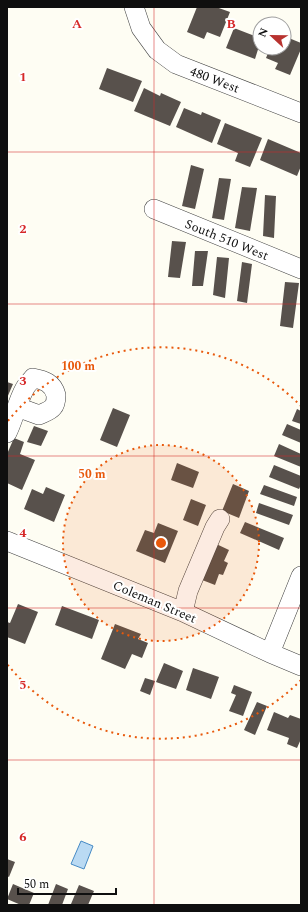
<svg xmlns="http://www.w3.org/2000/svg" width="308" height="912" font-family="Spectral,serif">
<style>
.water{fill:#badaf3;stroke:#468ac5}
.building{fill:#58514c}
.lines{fill:none;stroke-linecap:round;stroke-linejoin:round}
.minor-casing{stroke:#424242;stroke-width:20}
.minor{stroke:#fff;stroke-width:19}
.grid{fill:none;stroke:#d62828;stroke-width:1;stroke-opacity:0.55}
.ring{fill:none;stroke:#e8590c;stroke-width:2;stroke-dasharray:2 4}
.labels{text-anchor:middle;stroke-width:4;stroke-linejoin:round;paint-order:stroke}
.street-label{font-size:13px;fill:#0f0f0f;stroke:#fff}
.grid-label{font-size:13px;text-anchor:middle;font-weight:bold;fill:#d62828;stroke:#fff;stroke-width:4;stroke-linejoin:round;paint-order:stroke}
.centre{fill:#e8590c;stroke:#fff;stroke-width:2}
.ring-label{font-size:12px;text-anchor:middle;font-weight:bold;fill:#e8590c;stroke:#fff;stroke-width:4;stroke-linejoin:round;paint-order:stroke}
</style>
<rect width="100%" height="100%" fill="#fefdf3"/>
<path class="water" d="M 81,841 L 93,846 L 84,869 L 71,864 Z"/>
<path class="building" d="M 197,7 L 216,7 L 230,12 L 220,37 L 207,32 L 204,39 L 187,32 Z
M 234,28 L 260,38 L 260,43 L 255,59 L 226,48 Z
M 284,36 L 301,43 L 301,49 L 290,75 L 275,69 L 278,63 L 266,58 L 270,48 L 284,48 Z
M 107,68 L 142,81 L 133,102 L 99,89 Z
M 144,88 L 160,96 L 161,93 L 181,102 L 170,126 L 134,111 Z
M 184,108 L 201,115 L 202,112 L 221,120 L 212,143 L 176,127 Z
M 225,123 L 262,138 L 250,167 L 235,161 L 238,153 L 217,144 Z
M 268,139 L 301,153 L 301,166 L 297,176 L 260,160 Z
M 191,165 L 204,169 L 195,209 L 182,206 Z
M 219,178 L 231,179 L 224,220 L 212,218 Z
M 242,187 L 257,188 L 250,231 L 235,228 Z
M 265,195 L 276,196 L 274,238 L 263,236 Z
M 172,241 L 186,242 L 180,278 L 168,277 Z
M 195,251 L 208,251 L 203,286 L 192,286 Z
M 217,257 L 229,258 L 225,298 L 213,295 Z
M 242,262 L 252,264 L 247,303 L 237,301 Z
M 285,282 L 299,283 L 293,328 L 280,326 Z
M 7,382 L 13,384 L 7,398 Z
M 113,408 L 130,415 L 117,447 L 100,440 Z
M 297,409 L 301,411 L 301,424 L 292,421 Z
M 287,424 L 301,430 L 301,443 L 282,435 Z
M 34,426 L 48,431 L 41,446 L 27,442 Z
M 14,438 L 24,442 L 20,454 L 35,460 L 22,490 L 7,483 L 7,454 Z
M 279,444 L 301,454 L 301,467 L 274,456 Z
M 177,463 L 199,472 L 193,488 L 171,480 Z
M 274,465 L 301,476 L 301,485 L 299,489 L 269,477 Z
M 233,484 L 249,491 L 239,518 L 222,511 Z
M 264,485 L 297,497 L 294,506 L 260,494 Z
M 46,487 L 65,495 L 54,522 L 24,509 L 32,489 L 43,494 Z
M 191,499 L 206,505 L 198,526 L 183,520 Z
M 259,503 L 293,515 L 289,525 L 256,513 Z
M 245,522 L 284,538 L 279,550 L 240,533 Z
M 158,523 L 178,531 L 165,563 L 136,551 L 145,530 L 154,533 Z
M 212,542 L 229,550 L 224,561 L 228,563 L 223,575 L 219,574 L 215,585 L 197,578 Z
M 18,604 L 38,612 L 25,644 L 7,637 L 7,622 L 10,623 Z
M 62,606 L 99,620 L 92,639 L 55,625 Z
M 115,624 L 141,634 L 138,639 L 148,643 L 142,658 L 132,654 L 125,669 L 101,659 Z
M 164,663 L 183,671 L 176,689 L 156,682 Z
M 193,668 L 219,677 L 211,699 L 186,690 Z
M 145,678 L 155,681 L 150,695 L 140,691 Z
M 234,685 L 252,692 L 243,716 L 229,711 L 236,695 L 231,693 Z
M 257,702 L 267,706 L 255,735 L 244,730 Z
M 274,712 L 288,718 L 290,715 L 301,719 L 301,739 L 297,748 L 287,744 L 289,738 L 267,730 Z
M 7,859 L 15,862 L 9,877 L 7,876 Z
M 13,884 L 34,893 L 29,905 L 21,905 L 7,899 Z
M 56,884 L 68,889 L 62,905 L 48,905 Z
M 79,885 L 94,891 L 88,905 L 75,905 L 71,904 Z"/>
<g class="lines">
<g class="minor-casing">
<path id="minor" d="M 134,7 L 141,28 L 157,50 L 176,64 L 301,113
M 154,209 L 301,269
M 7,433 C 14,419 17,402 25,388 C 27,384 31,381 33,378 C 44,380 53,383 56,395 C 56,398 56,404 53,407 C 50,411 43,413 39,415 L 17,407
M 7,541 L 183,612 L 270,653 L 301,666
M 183,612 L 188,591 L 215,527 L 220,519
M 270,653 L 301,576"/>
</g>
<use href="#minor" class="minor"/>
</g>
<path class="grid" d="M 154,7 L 154,905M 7,152 L 301,152M 7,304 L 301,304M 7,456 L 301,456M 7,608 L 301,608M 7,760 L 301,760"/>
<circle cx="161" cy="543" r="98" fill="#e8590c" fill-opacity=".12"/>
<g class="ring">
<circle cx="161" cy="543" r="98"/>
<path d="M301 680A196 196 0 0 1 8 665M8 421A196 196 0 0 1 301 406"/>
</g>
<g class="labels">
<g class="street-label">
<text transform="translate(215 79) rotate(21)" y="5">480 West</text>
<text transform="translate(227 239) rotate(22)" y="5">South 510 West</text>
<text transform="translate(155 601) rotate(23)" y="5">Coleman Street</text>
</g>
</g>
<g class="grid-label">
<text x="77" y="28">A</text>
<text x="231" y="28">B</text>
<text x="23" y="81">1</text>
<text x="23" y="233">2</text>
<text x="23" y="385">3</text>
<text x="23" y="537">4</text>
<text x="23" y="689">5</text>
<text x="23" y="841">6</text>
</g>
<circle cx="161" cy="543" r="6" class="centre"/>
<g class="ring-label">
<text x="78" y="370">100 m</text>
<text x="92" y="478">50 m</text>
</g>
<rect width="308" height="912" fill="none" stroke="#0f0f0f" stroke-width="16"/>
<g transform="translate(272 36) rotate(292)"><circle r="19" fill="#ffffff" stroke="#9f9f9f"/>
<path d="M0-3L7 15L0 10L-7 15Z" fill="#b8322f"/>
<text y="-6" font-size="11" font-weight="bold" text-anchor="middle" fill="#0f0f0f">N</text>
</g>
<path d="M18 888v6h98v-6" fill="none" stroke="#0f0f0f" stroke-width="2"/>
<text x="24" y="888" font-size="12" fill="#0f0f0f" stroke="#ffffff" stroke-width="3" paint-order="stroke">50 m</text>
</svg>
